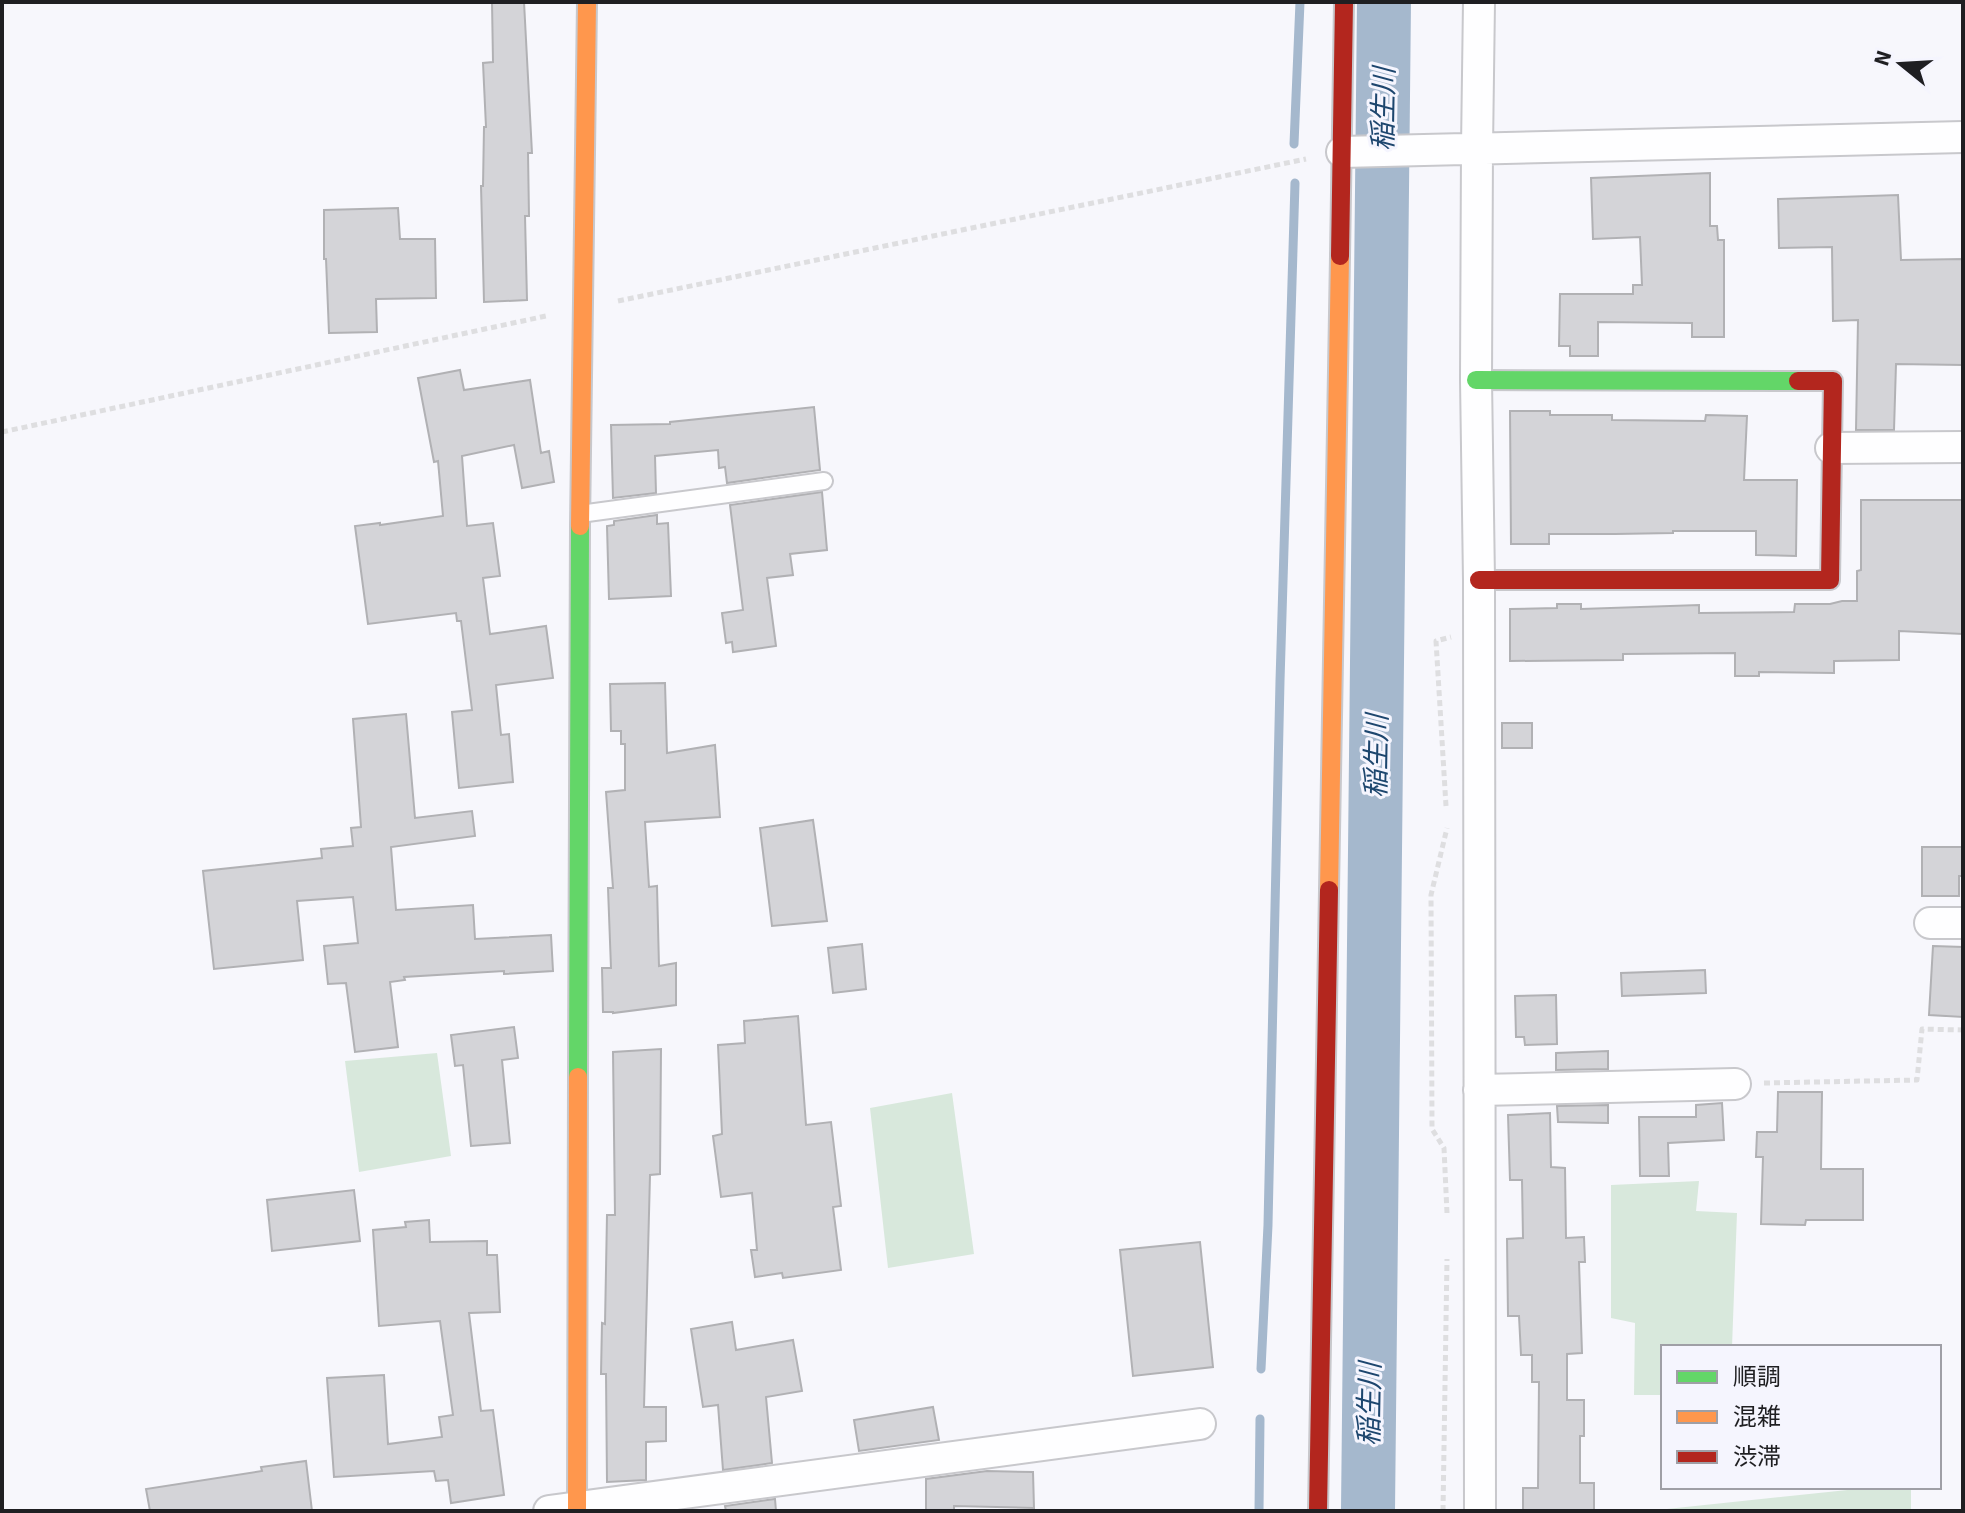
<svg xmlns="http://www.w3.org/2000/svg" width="1965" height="1513" font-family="'Source Sans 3','Noto Sans JP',sans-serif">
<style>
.green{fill:#d8e8dc}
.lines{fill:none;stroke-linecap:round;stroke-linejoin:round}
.stream{stroke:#a5b8cd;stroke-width:9}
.river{stroke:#a5b8cd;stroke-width:54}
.building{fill:#d4d4d8;stroke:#b1b1b4;stroke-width:2}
.lane-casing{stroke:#c8c8cc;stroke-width:20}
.street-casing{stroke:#c8c8cc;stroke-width:34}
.fast-casing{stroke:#c8c8cc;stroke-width:22}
.slow-casing{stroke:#c8c8cc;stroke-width:22}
.jam-casing{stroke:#c8c8cc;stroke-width:22}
.path{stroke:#dedee0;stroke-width:5;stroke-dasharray:6 4;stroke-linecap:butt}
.lane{stroke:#fefeff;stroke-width:16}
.street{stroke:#fefeff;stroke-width:30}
.fast{stroke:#63d668;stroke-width:18}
.slow{stroke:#ff974d;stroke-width:18}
.jam{stroke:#b3261e;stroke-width:18}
.labels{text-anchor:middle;stroke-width:6;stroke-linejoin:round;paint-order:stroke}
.water-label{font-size:28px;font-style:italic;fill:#1d466e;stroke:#f5f5fe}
</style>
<rect width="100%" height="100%" fill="#f7f7fc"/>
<path class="green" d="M 437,1053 L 451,1156 L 359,1172 L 345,1061 Z
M 952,1093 L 974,1254 L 888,1268 L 870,1108 Z
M 1699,1181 L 1696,1211 L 1737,1213 L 1732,1347 L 1663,1347 L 1663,1395 L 1634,1395 L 1635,1323 L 1611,1318 L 1611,1185 Z
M 1876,1487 L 1911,1487 L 1911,1511 L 1648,1511 Z"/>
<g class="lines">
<path class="stream" d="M 1294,144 L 1300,2
M 1261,1369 L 1268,1225 L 1280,681 L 1295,183
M 1259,1511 L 1260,1419"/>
<path class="river" d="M 1368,1511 L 1384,2"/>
</g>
<path class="building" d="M 492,2 L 524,2 L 532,153 L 528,153 L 529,216 L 525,216 L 527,300 L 484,302 L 481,186 L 483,186 L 484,127 L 486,127 L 483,63 L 493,62 Z
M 1710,173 L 1710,226 L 1717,226 L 1718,240 L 1724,240 L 1724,337 L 1692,337 L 1692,323 L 1598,322 L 1598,356 L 1570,356 L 1570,346 L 1559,346 L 1560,294 L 1633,294 L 1633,285 L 1642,285 L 1640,237 L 1593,239 L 1591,178 Z
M 1898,195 L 1901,260 L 1963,259 L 1963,365 L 1896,364 L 1894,430 L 1856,430 L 1858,320 L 1833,321 L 1832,247 L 1779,248 L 1778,199 Z
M 398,208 L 400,239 L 435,239 L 436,298 L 376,299 L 377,332 L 329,333 L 326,259 L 324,259 L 324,210 Z
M 460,370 L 464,390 L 530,380 L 541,453 L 549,451 L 554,482 L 522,488 L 514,445 L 462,456 L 467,526 L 493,523 L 500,576 L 483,578 L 490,634 L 546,626 L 553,678 L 496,685 L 501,735 L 509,734 L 513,782 L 459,788 L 452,712 L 472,710 L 461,621 L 457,621 L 456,613 L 368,624 L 355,526 L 380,523 L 380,525 L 443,516 L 438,461 L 434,462 L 418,378 Z
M 814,407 L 820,470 L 727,483 L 725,467 L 719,468 L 718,450 L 655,456 L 656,493 L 613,498 L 611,425 L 670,424 L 670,422 Z
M 1510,411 L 1550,411 L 1550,415 L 1612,415 L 1612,420 L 1705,421 L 1706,415 L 1747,416 L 1744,480 L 1797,480 L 1796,556 L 1756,555 L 1756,531 L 1673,531 L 1673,533 L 1615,534 L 1549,534 L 1549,544 L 1511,544 Z
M 822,492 L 827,550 L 790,554 L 793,575 L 767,578 L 776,646 L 733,652 L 732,642 L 726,643 L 722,613 L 743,610 L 730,505 Z
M 1861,500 L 1963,500 L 1963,634 L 1899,631 L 1899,660 L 1834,661 L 1834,673 L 1759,672 L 1759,676 L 1735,676 L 1735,653 L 1623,654 L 1623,660 L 1510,661 L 1510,609 L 1557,608 L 1557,604 L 1581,604 L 1581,609 L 1699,605 L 1699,613 L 1794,612 L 1795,604 L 1830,604 L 1842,601 L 1857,601 L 1857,571 L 1861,570 Z
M 657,515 L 657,524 L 668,523 L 671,596 L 609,599 L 607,526 L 614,525 L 614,521 Z
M 665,683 L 667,753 L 715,745 L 720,817 L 645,822 L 649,887 L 657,886 L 659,966 L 676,963 L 676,1005 L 613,1013 L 613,1012 L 603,1012 L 602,968 L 611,968 L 608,888 L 613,888 L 606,792 L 625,790 L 625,744 L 621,744 L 621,731 L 611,731 L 610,684 Z
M 406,714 L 415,818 L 472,811 L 475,836 L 391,847 L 396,910 L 473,905 L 475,939 L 551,935 L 553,971 L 504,974 L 504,971 L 404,977 L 405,980 L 390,982 L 398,1047 L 355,1052 L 346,983 L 328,984 L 324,946 L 358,943 L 353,897 L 297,901 L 303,960 L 214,969 L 203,871 L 322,858 L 321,849 L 353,846 L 351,828 L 361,827 L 353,719 Z
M 1502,723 L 1532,723 L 1532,748 L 1502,748 Z
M 813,820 L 827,921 L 772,926 L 760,828 Z
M 1922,847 L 1963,847 L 1963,876 L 1959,876 L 1959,896 L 1922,896 Z
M 862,944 L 866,989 L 833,993 L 828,948 Z
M 1933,946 L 1963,947 L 1963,1017 L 1929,1015 Z
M 1705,970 L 1706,993 L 1622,996 L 1621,973 Z
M 1556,995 L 1557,1044 L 1525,1045 L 1524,1037 L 1516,1037 L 1515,996 Z
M 798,1016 L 806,1125 L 831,1122 L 841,1206 L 833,1207 L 841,1270 L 783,1278 L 782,1273 L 755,1277 L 751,1250 L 757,1250 L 752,1193 L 721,1197 L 713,1136 L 722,1134 L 718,1045 L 745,1043 L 744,1021 Z
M 514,1027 L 518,1058 L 502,1060 L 510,1143 L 471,1146 L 463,1065 L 455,1066 L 451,1035 Z
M 661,1049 L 660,1174 L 650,1175 L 644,1407 L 666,1407 L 666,1441 L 646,1442 L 646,1480 L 607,1482 L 606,1374 L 601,1374 L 602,1323 L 605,1324 L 607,1215 L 615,1215 L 613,1052 Z
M 1608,1051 L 1608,1069 L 1556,1070 L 1556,1053 Z
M 1778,1092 L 1822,1092 L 1821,1169 L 1863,1169 L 1863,1220 L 1806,1220 L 1805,1225 L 1761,1224 L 1763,1157 L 1756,1157 L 1757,1132 L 1777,1132 Z
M 1722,1103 L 1724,1140 L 1668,1143 L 1669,1176 L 1640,1176 L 1639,1117 L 1696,1117 L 1696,1105 Z
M 1608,1105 L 1608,1123 L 1558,1122 L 1557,1106 Z
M 1550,1113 L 1551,1167 L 1565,1168 L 1566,1238 L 1584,1237 L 1585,1262 L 1579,1262 L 1582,1353 L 1567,1354 L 1567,1400 L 1584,1400 L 1584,1436 L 1580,1436 L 1580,1483 L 1594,1483 L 1594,1511 L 1523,1511 L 1523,1488 L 1538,1488 L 1539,1382 L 1532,1382 L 1532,1355 L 1521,1355 L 1519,1316 L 1508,1316 L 1507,1239 L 1523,1238 L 1522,1180 L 1510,1180 L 1508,1115 Z
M 354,1190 L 360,1241 L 272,1251 L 267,1200 Z
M 429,1220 L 430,1242 L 487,1241 L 487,1255 L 497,1255 L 500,1312 L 469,1313 L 481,1411 L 493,1410 L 504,1495 L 451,1503 L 448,1480 L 436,1481 L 434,1471 L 334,1477 L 327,1378 L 384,1375 L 388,1444 L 442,1437 L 439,1417 L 453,1415 L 440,1321 L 379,1326 L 373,1230 L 406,1227 L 405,1222 Z
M 1200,1242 L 1213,1367 L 1133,1376 L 1120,1250 Z
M 732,1322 L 736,1350 L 793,1340 L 802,1391 L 766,1397 L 772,1463 L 723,1470 L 718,1405 L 703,1407 L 691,1329 Z
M 933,1407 L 939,1440 L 859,1451 L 854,1420 Z
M 306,1461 L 312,1511 L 150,1511 L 146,1489 L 262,1471 L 261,1467 Z
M 987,1471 L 1033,1472 L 1034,1508 L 954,1506 L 954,1511 L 926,1511 L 926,1479 Z
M 775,1499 L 776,1511 L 726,1511 L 725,1506 Z"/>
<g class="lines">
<g class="lane-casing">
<path id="lane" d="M 580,514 L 824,481"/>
</g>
<g class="street-casing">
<path id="street" d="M 1479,2 L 1477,147 L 1476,380 L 1479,580 L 1480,1511
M 1342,152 L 1963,137
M 1831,448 L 1963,447
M 1930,923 L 1963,923
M 1479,1090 L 1735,1084
M 549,1511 L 1200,1424"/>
</g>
<g class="fast-casing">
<path id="fast" d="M 1476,380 L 1798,381
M 578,1077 L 580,526"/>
</g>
<g class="slow-casing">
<path id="slow" d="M 580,526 L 587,2
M 1329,890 L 1340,256
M 577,1511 L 578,1077"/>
</g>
<g class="jam-casing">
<path id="jam" d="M 1340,256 L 1344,2
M 1479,580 L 1830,580 L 1833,381 L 1798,381
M 1318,1511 L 1329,890"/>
</g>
<path class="path" d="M 618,301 L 1306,159
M 2,432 L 546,316
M 1446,806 L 1436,641 L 1451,637
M 1764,1083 L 1917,1080 L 1922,1029 L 1963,1030
M 1447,1213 L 1444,1148 L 1432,1129 L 1431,895 L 1447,828
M 1443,1511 L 1447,1259"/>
<use href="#lane" class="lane"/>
<use href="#street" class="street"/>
<use href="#fast" class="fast"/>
<use href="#slow" class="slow"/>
<use href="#jam" class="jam"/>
</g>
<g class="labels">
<g class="water-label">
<text transform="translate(1383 109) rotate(-89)" y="10">稲生川</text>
<text transform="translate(1376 756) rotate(-89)" y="10">稲生川</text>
<text transform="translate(1369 1404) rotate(-89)" y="10">稲生川</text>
</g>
</g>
<rect width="1965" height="1513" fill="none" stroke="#1f1f22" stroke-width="8"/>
<rect x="1661" y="1345" width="280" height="144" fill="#f5f5fe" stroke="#9f9fa6" stroke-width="2"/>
<rect x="1677" y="1371" width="40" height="12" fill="#63d668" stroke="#9f9fa6" stroke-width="2"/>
<text x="1733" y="1385" font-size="24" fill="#1f1f22">順調</text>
<rect x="1677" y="1411" width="40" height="12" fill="#ff974d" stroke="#9f9fa6" stroke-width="2"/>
<text x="1733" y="1425" font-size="24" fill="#1f1f22">混雑</text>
<rect x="1677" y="1451" width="40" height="12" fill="#b3261e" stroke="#9f9fa6" stroke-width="2"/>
<text x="1733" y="1465" font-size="24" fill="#1f1f22">渋滞</text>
<g transform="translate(1901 64) rotate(288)" stroke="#f5f5fe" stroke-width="6" paint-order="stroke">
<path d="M0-6L14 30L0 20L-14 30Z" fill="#1f1f22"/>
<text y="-12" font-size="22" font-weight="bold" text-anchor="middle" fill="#1f1f22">N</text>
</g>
</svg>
